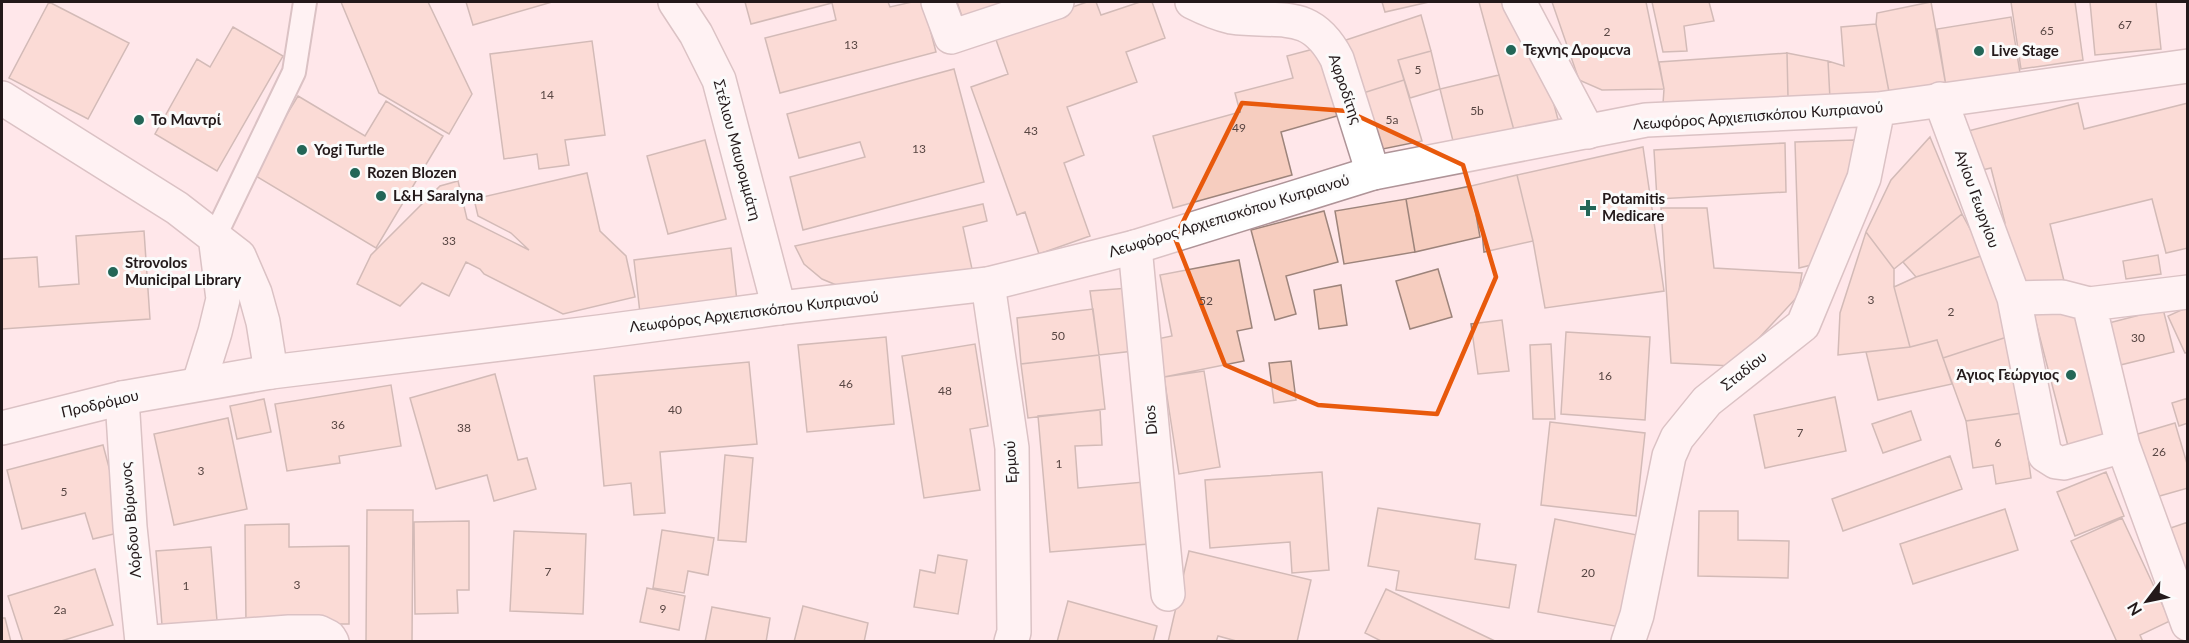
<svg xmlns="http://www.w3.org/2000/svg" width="2189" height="643" font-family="Lato,sans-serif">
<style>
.building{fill:#f6cdbf;stroke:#9d847b;stroke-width:1.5}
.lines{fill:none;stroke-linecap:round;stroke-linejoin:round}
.service-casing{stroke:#af9498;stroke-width:26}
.minor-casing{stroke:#af9498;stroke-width:36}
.tertiary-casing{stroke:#af9498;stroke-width:36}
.secondary-casing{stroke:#af9498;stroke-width:36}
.service{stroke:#fff;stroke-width:22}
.minor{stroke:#fff;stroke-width:33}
.tertiary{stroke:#fff;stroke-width:33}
.secondary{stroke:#fff;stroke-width:33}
.marked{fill:none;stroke:#e8590c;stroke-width:4.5;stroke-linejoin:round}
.poi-dot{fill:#236657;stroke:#fbfbfb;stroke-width:2}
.labels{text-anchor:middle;stroke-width:6;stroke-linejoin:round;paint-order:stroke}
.number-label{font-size:12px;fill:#584643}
.poi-label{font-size:15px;font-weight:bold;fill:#23191a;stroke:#fbfbfb;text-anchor:start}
.street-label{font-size:15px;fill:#23191a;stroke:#fbfbfb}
</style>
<rect width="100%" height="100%" fill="#ffe7ea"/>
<path class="building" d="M 49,2 L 129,43 L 88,119 L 9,78 Z
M 341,2 L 428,2 L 472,94 L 449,134 L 379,93 Z
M 466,2 L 552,2 L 473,25 Z
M 745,2 L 888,2 L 890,7 L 912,2 L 923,2 L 936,52 L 780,93 L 765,38 L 836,20 L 832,3 L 751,24 Z
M 957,2 L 1028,2 L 964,22 Z
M 1087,2 L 1096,2 L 1101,15 L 1140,2 L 1152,2 L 1165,38 L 1126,52 L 1137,82 L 1067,107 L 1084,155 L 1064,163 L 1090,236 L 1039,254 L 1025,212 L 1017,215 L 971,87 L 1008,74 L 994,34 Z
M 1382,2 L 1429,2 L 1385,12 Z
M 1479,2 L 1501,2 L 1547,79 L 1559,123 L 1515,134 Z
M 1552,2 L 1646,2 L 1664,89 L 1602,90 L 1579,80 Z
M 1652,2 L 1709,2 L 1714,21 L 1684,26 L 1687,51 L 1663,52 Z
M 1931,2 L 1946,86 L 1890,97 L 1876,24 L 1877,13 Z
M 2011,2 L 2075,2 L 2083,60 L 2021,69 Z
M 2090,2 L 2156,2 L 2161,49 L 2095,55 Z
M 1421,15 L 1431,51 L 1398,60 L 1404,80 L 1360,94 L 1346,40 Z
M 2011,17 L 2020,73 L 1946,86 L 1937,29 Z
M 1876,24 L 1890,97 L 1830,99 L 1828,61 L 1844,66 L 1841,27 Z
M 233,27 L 283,56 L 217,171 L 155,134 L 197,59 L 210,67 Z
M 592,41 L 605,135 L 565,140 L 569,165 L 539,169 L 537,154 L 504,159 L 490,54 Z
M 1325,46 L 1344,114 L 1281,132 L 1292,175 L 1173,208 L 1153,136 L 1240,112 L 1235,93 L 1293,78 L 1287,56 Z
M 1431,51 L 1440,89 L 1410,98 L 1398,60 Z
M 1787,53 L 1788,97 L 1663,104 L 1664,89 L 1659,62 Z
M 1787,53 L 1828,61 L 1830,99 L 1788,97 Z
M 954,69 L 984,182 L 803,230 L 790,177 L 865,157 L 860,142 L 799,158 L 787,114 Z
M 1499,75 L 1515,134 L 1454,145 L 1440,89 Z
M 1404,80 L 1422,141 L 1378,150 L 1360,94 Z
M 298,96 L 365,136 L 386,101 L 443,136 L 376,248 L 251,173 Z
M 2078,103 L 2084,129 L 2188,103 L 2188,248 L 2166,253 L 2152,199 L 2050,224 L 2065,285 L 2015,297 L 1997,225 L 2005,223 L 1991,168 L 1978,171 L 1968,131 Z
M 1930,137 L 1962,214 L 1894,269 L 1866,232 L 1891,180 Z
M 705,140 L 726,219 L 668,234 L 647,156 Z
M 1854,140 L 1853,173 L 1819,263 L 1799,268 L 1795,142 Z
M 1785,143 L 1786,192 L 1657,199 L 1654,150 Z
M 1643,147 L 1664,291 L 1545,308 L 1533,241 L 1517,175 Z
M 587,173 L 600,231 L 626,256 L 635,297 L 563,314 L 484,274 L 480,269 L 466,262 L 449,296 L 422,283 L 400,306 L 357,284 L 371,255 L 440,186 L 458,181 L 467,219 L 529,250 L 511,233 L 478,216 L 474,199 Z
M 1517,175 L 1533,241 L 1484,252 L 1482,232 L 1471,186 Z
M 1471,186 L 1480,237 L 1415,252 L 1406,199 Z
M 1406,199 L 1415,252 L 1344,264 L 1335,211 Z
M 983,204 L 987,221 L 963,227 L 972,269 L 841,287 L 822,279 L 804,264 L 795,246 Z
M 1661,208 L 1707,208 L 1714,268 L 1802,273 L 1798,296 L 1733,366 L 1671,363 Z
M 1324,211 L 1338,262 L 1286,276 L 1296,314 L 1275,320 L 1251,230 Z
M 1962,214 L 1984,255 L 1916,277 L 1903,262 Z
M 144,231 L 150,319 L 2,329 L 2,259 L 37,257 L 39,287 L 79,284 L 76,236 Z
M 1866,232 L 1894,269 L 1894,287 L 1910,347 L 1838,355 L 1840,313 Z
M 731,248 L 738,310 L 641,322 L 634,260 Z
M 1984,255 L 2010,336 L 1943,358 L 1937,340 L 1910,347 L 1894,287 L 1916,277 Z
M 2158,255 L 2161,274 L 2126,279 L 2123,261 Z
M 1239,260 L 1252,328 L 1237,331 L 1244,361 L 1164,377 L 1157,339 L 1172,336 L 1160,275 Z
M 1438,269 L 1452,317 L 1410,329 L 1396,281 Z
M 1341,285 L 1347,325 L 1319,329 L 1314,290 Z
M 1129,288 L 1134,351 L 1099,355 L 1090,291 Z
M 2074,305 L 2108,436 L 2068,446 L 2034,315 Z
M 2188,307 L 2188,352 L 2185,353 L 2168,316 Z
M 1093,309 L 1099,355 L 1021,364 L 1017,318 Z
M 2163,309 L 2174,352 L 2112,367 L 2101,325 Z
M 1502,320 L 1509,371 L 1478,374 L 1471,324 Z
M 1566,332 L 1650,337 L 1645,420 L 1561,414 Z
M 2010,336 L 2022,413 L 1966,421 L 1943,358 Z
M 886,337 L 894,424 L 807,432 L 798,345 Z
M 1937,340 L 1952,384 L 1878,400 L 1866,352 L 1910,347 Z
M 975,344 L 988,426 L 970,429 L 980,490 L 924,498 L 902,356 Z
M 1551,344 L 1555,419 L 1533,419 L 1530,345 Z
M 1099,355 L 1105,409 L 1028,418 L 1021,364 Z
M 1291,361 L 1296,400 L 1274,403 L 1269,363 Z
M 749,362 L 757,444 L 660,452 L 665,513 L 634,515 L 631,483 L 604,486 L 594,376 Z
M 1204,371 L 1220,467 L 1179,474 L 1164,377 Z
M 495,374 L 518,460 L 527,458 L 536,489 L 494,501 L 487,475 L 436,489 L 410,398 Z
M 391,385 L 401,446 L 339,456 L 340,463 L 287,471 L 275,404 Z
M 1835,397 L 1846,451 L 1765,468 L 1754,415 Z
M 2188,398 L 2188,423 L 2179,426 L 2172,403 Z
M 264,399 L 271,432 L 237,439 L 230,406 Z
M 1100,410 L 1102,445 L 1075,446 L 1078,488 L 1144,482 L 1149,544 L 1050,552 L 1038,416 Z
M 1911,411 L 1921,440 L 1883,453 L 1872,424 Z
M 2022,413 L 2031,478 L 1996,484 L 1993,465 L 1973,468 L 1966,421 Z
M 228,418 L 247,509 L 174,525 L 154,434 Z
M 1550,422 L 1645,433 L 1636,516 L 1541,505 Z
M 2175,423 L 2188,467 L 2188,488 L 2149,499 L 2131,436 Z
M 103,445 L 126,531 L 93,539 L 85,513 L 22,529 L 7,470 Z
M 725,455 L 753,458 L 746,542 L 718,540 Z
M 1950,456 L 1962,489 L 1843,531 L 1832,499 Z
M 1322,472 L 1329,570 L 1292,573 L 1290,542 L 1210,548 L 1205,480 Z
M 2106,472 L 2124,516 L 2075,536 L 2057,492 Z
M 1378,508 L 1480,524 L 1475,559 L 1516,565 L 1509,608 L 1396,590 L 1399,571 L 1368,566 Z
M 2005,509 L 2018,550 L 1913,584 L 1900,544 Z
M 367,510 L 413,510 L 412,642 L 366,642 Z
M 1699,511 L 1738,511 L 1738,540 L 1789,541 L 1788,578 L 1698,576 Z
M 2122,518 L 2170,621 L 2140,635 L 2143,642 L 2117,642 L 2071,541 Z
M 1555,519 L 1637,535 L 1620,627 L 1538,612 Z
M 469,521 L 469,590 L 457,590 L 458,613 L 415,614 L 414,522 Z
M 2188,522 L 2188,592 L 2159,532 Z
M 289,524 L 289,547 L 349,546 L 349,624 L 246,624 L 245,525 Z
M 662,530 L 714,538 L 708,575 L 688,571 L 684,593 L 653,588 Z
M 514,531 L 586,534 L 583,614 L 510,611 Z
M 211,547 L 217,621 L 162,625 L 156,551 Z
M 1189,551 L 1311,580 L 1297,642 L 1240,642 L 1218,636 L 1216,642 L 1168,642 Z
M 938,555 L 967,560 L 958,614 L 914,607 L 920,570 L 935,573 Z
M 95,569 L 113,625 L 58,642 L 23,642 L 8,596 Z
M 647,588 L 685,596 L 679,630 L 640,622 Z
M 1386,589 L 1497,642 L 1383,642 L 1365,633 Z
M 1068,601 L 1157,626 L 1153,642 L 1057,642 Z
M 803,606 L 868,623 L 864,642 L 794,642 Z
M 712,607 L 770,618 L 766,642 L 705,642 Z
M 2,618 L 5,618 L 11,642 L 2,642 Z"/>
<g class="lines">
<g class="service-casing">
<path id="service" d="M 215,236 L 294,72 L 305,2"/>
</g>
<g class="minor-casing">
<path id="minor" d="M 675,2 L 696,34 L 719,80 L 779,308
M 938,2 L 951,37 L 1057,2
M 1192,2 C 1204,8 1218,14 1231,17 C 1279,24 1310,7 1337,59 L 1373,173
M 1519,2 L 1588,132
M 2,98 L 177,208 L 239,256 L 255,293 L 263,322 L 271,372
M 1940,99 L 2014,298 L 2045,455 L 2056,462 L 2064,463 L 2123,446
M 1135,247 L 1168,594
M 988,284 L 1012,448 L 1014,632 L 1011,642
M 2014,298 L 2062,297 L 2089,304 L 2188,292
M 2089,304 L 2123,446 L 2188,624
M 199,383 L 215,332 L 223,299 L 215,236
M 152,642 L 289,632 L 319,632 L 329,637 L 332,642"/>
</g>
<g class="tertiary-casing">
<path id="tertiary" d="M 122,398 L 130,527 L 142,642"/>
</g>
<g class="secondary-casing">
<path id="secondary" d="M 2,428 L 122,398 L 271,372 L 599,332 L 779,308 L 988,284 L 1135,247 L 1373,173 L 1646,120 L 1878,109 L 2188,66
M 1628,642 L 1637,615 L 1669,456 L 1677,438 L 1707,401 L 1803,325 L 1864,178 L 1878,109"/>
</g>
<use href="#service" class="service"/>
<use href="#minor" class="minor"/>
<use href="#tertiary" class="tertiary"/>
<use href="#secondary" class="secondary"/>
</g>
<path d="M0 0H2189V643H0ZM 1242,103 L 1347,111 L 1463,165 L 1496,277 L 1437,414 L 1318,405 L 1225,365 L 1175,238 Z" fill="#ffe7ea" fill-opacity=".55" fill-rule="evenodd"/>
<path class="marked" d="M 1242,103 L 1347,111 L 1463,165 L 1496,277 L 1437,414 L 1318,405 L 1225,365 L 1175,238 Z"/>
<g class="poi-dot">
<circle cx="1511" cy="50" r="6"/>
<circle cx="1979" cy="51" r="6"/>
<circle cx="139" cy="120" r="6"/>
<circle cx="302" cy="150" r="6"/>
<circle cx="355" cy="173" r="6"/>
<circle cx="381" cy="196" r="6"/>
<path d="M1585 199h6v6h6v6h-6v6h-6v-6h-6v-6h6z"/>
<circle cx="113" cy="272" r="6"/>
<circle cx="2071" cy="375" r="6"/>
</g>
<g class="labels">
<g class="number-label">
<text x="2125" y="29">67</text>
<text x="2047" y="35">65</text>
<text x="1607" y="36">2</text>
<text x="851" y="49">13</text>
<text x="1418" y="74">5</text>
<text x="547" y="99">14</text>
<text x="1477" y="115">5b</text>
<text x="1392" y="124">5a</text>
<text x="1239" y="132">49</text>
<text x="1031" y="135">43</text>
<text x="919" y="153">13</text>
<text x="449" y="245">33</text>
<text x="1871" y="304">3</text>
<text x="1206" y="305">52</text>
<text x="1951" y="316">2</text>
<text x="1058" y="340">50</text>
<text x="2138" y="342">30</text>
<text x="1605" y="380">16</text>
<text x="846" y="388">46</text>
<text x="945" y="395">48</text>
<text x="675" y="414">40</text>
<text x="338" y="429">36</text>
<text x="464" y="432">38</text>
<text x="1800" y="437">7</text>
<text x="1998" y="447">6</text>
<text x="2159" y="456">26</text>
<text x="1059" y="468">1</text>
<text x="201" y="475">3</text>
<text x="64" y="496">5</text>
<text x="548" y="576">7</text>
<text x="1588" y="577">20</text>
<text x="297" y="589">3</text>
<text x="186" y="590">1</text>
<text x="663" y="613">9</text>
<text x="60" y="614">2a</text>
</g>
<g class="poi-label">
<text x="1523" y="55">Τεχνης Δρομcνa</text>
<text x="1991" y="56">Live Stage</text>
<text x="151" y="125">Το Μαντρί</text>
<text x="314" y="155">Yogi Turtle</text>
<text x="367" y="178">Rozen Blozen</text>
<text x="393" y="201">L&amp;H Saralyna</text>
<text x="1602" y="204">Potamitis<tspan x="1602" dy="17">Medicare</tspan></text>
<text x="125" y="268">Strovolos<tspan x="125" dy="17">Municipal Library</tspan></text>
<text x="2059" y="380" text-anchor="end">Άγιος Γεώργιος</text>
</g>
<g class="street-label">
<text transform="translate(1345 89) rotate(71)" y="5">Αφροδίτης</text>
<text transform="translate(1758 116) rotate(-4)" y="5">Λεωφόρος Αρχιεπισκόπου Κυπριανού</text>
<text transform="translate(737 150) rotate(75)" y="5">Στέλιου Μαυρομμάτη</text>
<text transform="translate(1977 199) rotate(70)" y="5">Αγίου Γεωργίου</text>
<text transform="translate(1229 216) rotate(-17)" y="5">Λεωφόρος Αρχιεπισκόπου Κυπριανού</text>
<text transform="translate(754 312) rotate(-7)" y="5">Λεωφόρος Αρχιεπισκόπου Κυπριανού</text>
<text transform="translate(1744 371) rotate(-38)" y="5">Σταδίου</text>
<text transform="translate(100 404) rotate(-13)" y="5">Προδρόμου</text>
<text transform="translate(1151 420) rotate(-95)" y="5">Dios</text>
<text transform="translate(1011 462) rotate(-93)" y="5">Ερμού</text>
<text transform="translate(131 520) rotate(-95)" y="5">Λόρδου Βύρωνος</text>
</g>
</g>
<rect width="2189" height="643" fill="none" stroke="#23191a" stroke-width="6"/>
<g transform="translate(2147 601) rotate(238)" stroke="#fbfbfb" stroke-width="4.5" paint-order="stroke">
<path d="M0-4.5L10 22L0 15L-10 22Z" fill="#23191a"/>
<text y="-9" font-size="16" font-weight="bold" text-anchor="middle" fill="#23191a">N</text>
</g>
</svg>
